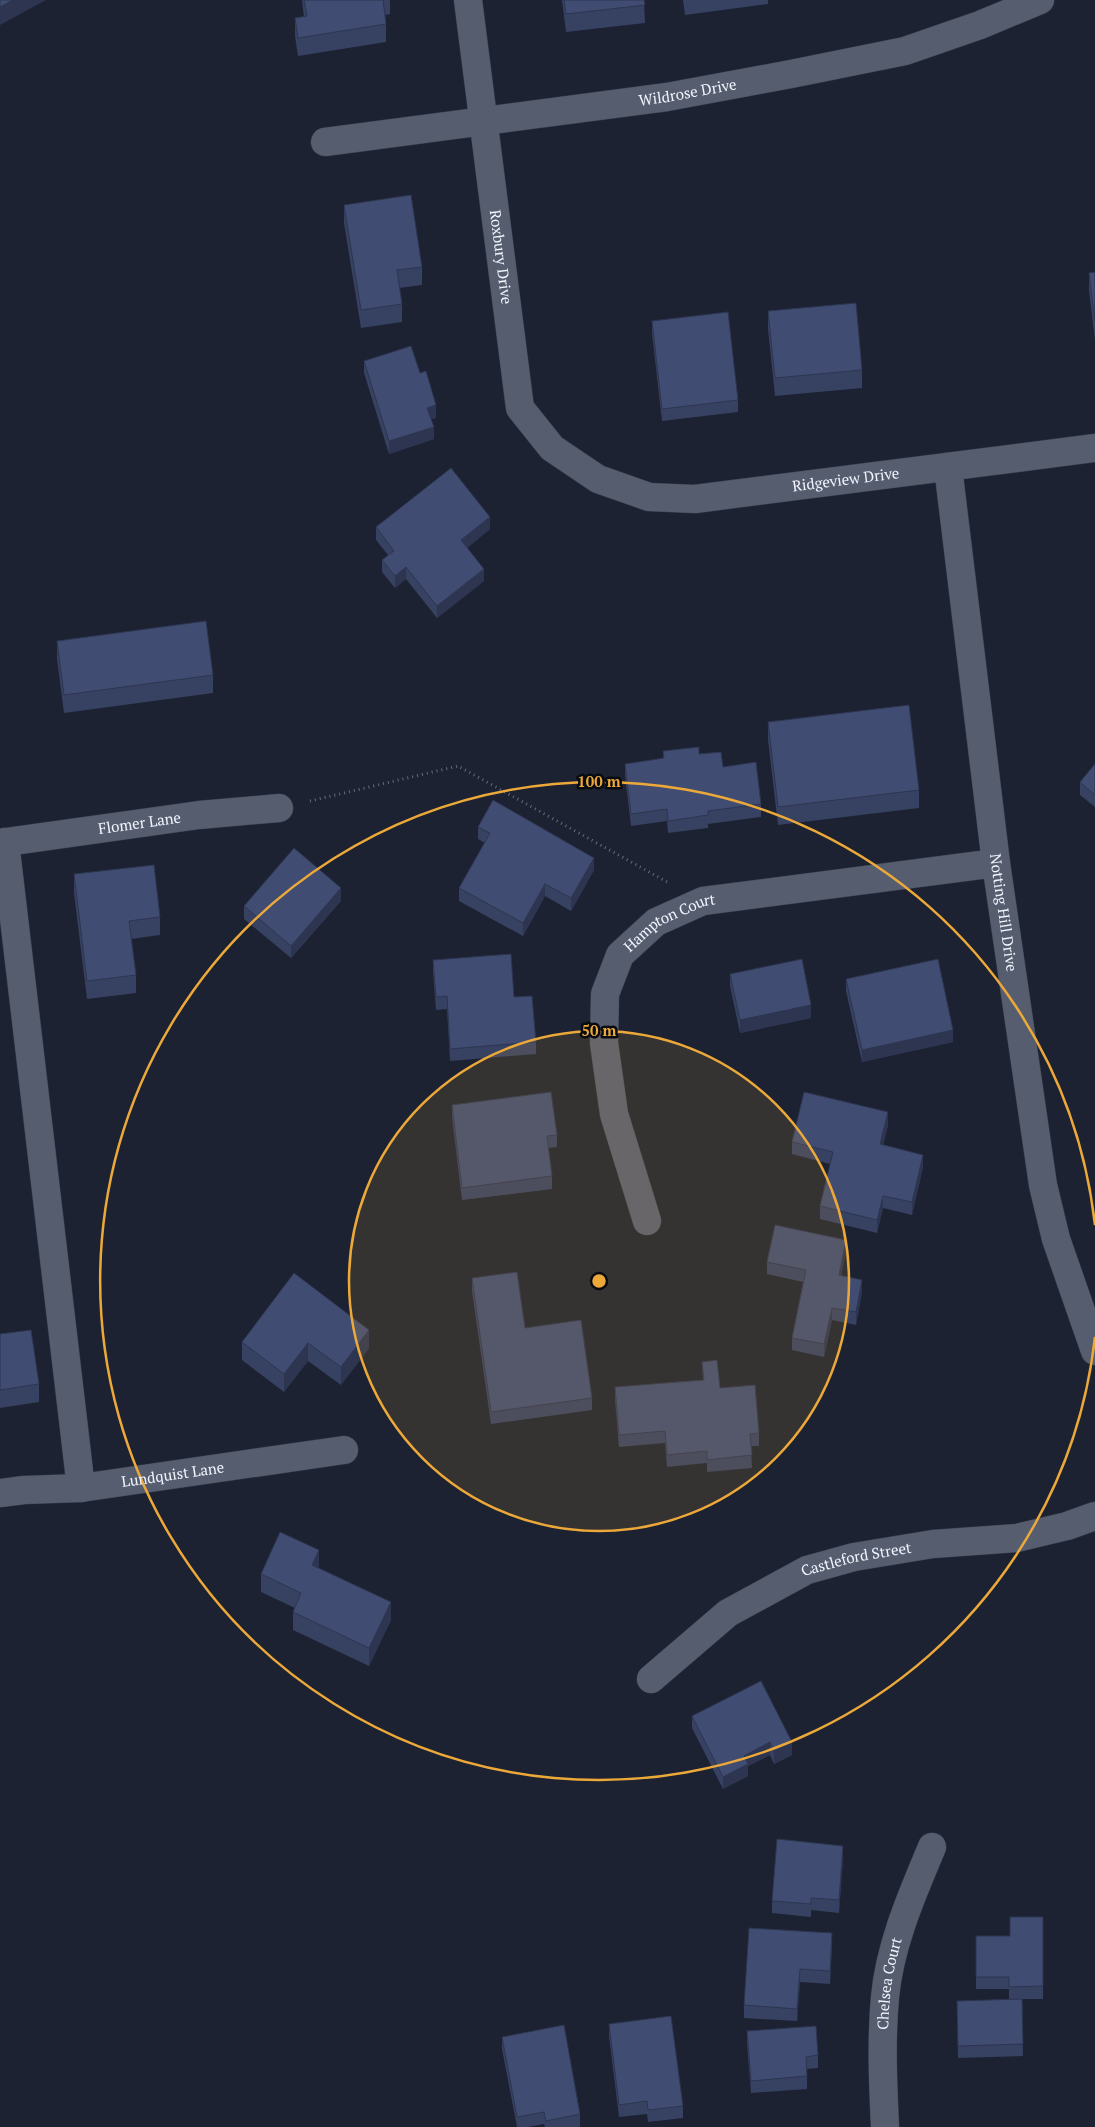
<svg xmlns="http://www.w3.org/2000/svg" width="1095" height="2127" font-family="'PT Serif',serif">
<style>
.lines{fill:none;stroke-linecap:round;stroke-linejoin:round}
.minor-casing{stroke:#3a3e4b;stroke-width:29}
.path{stroke:#666b78;stroke-width:3;stroke-dasharray:1 4;stroke-linecap:butt}
.minor{stroke:#565d6f;stroke-width:28}
.wall{fill:#374162}
.shaded-wall{fill:#2d3550}
.building{fill:#404c72;stroke:#2d3550}
.ring{fill:none;stroke:#eca93a;stroke-width:2.5}
.labels{text-anchor:middle;stroke-width:5;stroke-linejoin:round;paint-order:stroke}
.street-label{font-size:15px;fill:#f1f4fd;stroke:#090b12}
.centre{fill:#eca93a;stroke:#090b12;stroke-width:2.5}
.ring-label{font-size:15px;text-anchor:middle;font-weight:bold;fill:#eca93a;stroke:#090b12;stroke-width:5;stroke-linejoin:round;paint-order:stroke}
</style>
<rect width="100%" height="100%" fill="#1c2231"/>
<g class="lines">
<g class="minor-casing">
<g id="minor">
<path id="s1" d="M 468,0 L 520,408 L 552,448 L 598,479 L 649,497 L 695,499 L 1095,448"/>
<path id="s2" d="M 325,142 L 667,97 L 791,74 L 905,51 L 980,25 L 1040,0"/>
<path id="s3" d="M 948,467 L 996,863 L 1043,1185 L 1056,1239 L 1095,1351"/>
<path d="M 5,842 L 81,1488"/>
<path id="s4" d="M 0,843 L 199,815 L 279,808"/>
<path id="s5" d="M 647,1221 L 614,1114 L 604,1043 L 605,994 L 620,955 L 656,922 L 703,901 L 996,863"/>
<path id="s6" d="M 0,1493 L 24,1490 L 81,1488 L 344,1450"/>
<path id="s7" d="M 651,1679 L 728,1613 L 807,1570 L 854,1557 L 933,1544 L 1017,1538 L 1067,1526 L 1095,1516"/>
<path id="s8" d="M 885,2127 C 883,2084 881,2040 885,1997 C 890,1944 912,1895 932,1847"/>
</g>
</g>
<path class="path" d="M 310,801 L 458,766 L 669,883"/>
<use href="#minor" class="minor"/>
</g>
<path class="wall" d="M 302,0 L 390,0 L 390,14 L 385,15 L 386,24 L 386,42 L 298,56 L 295,36 L 295,18 L 304,17 Z
M 562,0 L 644,0 L 645,23 L 566,32 Z
M 683,0 L 768,0 L 768,4 L 685,15 Z
M 344,205 L 422,267 L 422,285 L 399,288 L 402,304 L 402,322 L 361,328 L 344,223 Z
M 1095,272 L 1095,340 L 1089,291 L 1089,273 Z
M 768,311 L 862,370 L 862,388 L 775,396 L 768,329 Z
M 652,321 L 738,400 L 738,412 L 662,421 L 652,333 Z
M 364,361 L 420,373 L 436,418 L 431,419 L 434,439 L 389,454 L 364,373 Z
M 376,527 L 490,529 L 467,548 L 484,581 L 437,618 L 406,579 L 395,588 L 382,572 L 382,560 L 388,555 L 376,540 Z
M 57,641 L 213,675 L 213,693 L 64,713 L 57,659 Z
M 768,722 L 919,790 L 919,808 L 778,825 L 768,740 Z
M 663,751 L 699,754 L 723,767 L 761,804 L 761,817 L 708,824 L 708,828 L 668,833 L 667,821 L 631,826 L 625,776 L 625,764 L 663,759 Z
M 1095,764 L 1095,807 L 1080,795 L 1080,782 Z
M 478,827 L 594,870 L 571,911 L 545,896 L 523,936 L 459,901 L 459,888 L 485,843 L 478,839 Z
M 74,874 L 160,917 L 160,935 L 131,939 L 136,975 L 136,993 L 87,999 L 74,893 Z
M 341,901 L 291,958 L 244,919 L 244,906 Z
M 433,960 L 514,997 L 536,1042 L 536,1054 L 450,1061 L 447,1009 L 436,1010 L 433,972 Z
M 730,974 L 811,1018 L 740,1033 L 730,986 Z
M 846,979 L 953,1042 L 862,1062 L 846,991 Z
M 452,1105 L 557,1135 L 557,1147 L 548,1148 L 552,1176 L 552,1189 L 462,1200 L 452,1117 Z
M 888,1125 L 883,1145 L 923,1167 L 912,1215 L 883,1208 L 877,1233 L 820,1219 L 820,1206 L 830,1164 L 792,1154 L 792,1142 Z
M 846,1252 L 841,1275 L 862,1292 L 856,1325 L 832,1320 L 824,1357 L 792,1350 L 792,1338 L 803,1282 L 767,1274 L 767,1262 Z
M 294,1273 L 369,1348 L 341,1385 L 308,1361 L 284,1392 L 242,1360 L 242,1342 Z
M 472,1278 L 525,1328 L 592,1398 L 592,1410 L 491,1424 L 472,1291 Z
M 0,1334 L 39,1384 L 39,1402 L 0,1408 Z
M 702,1362 L 720,1388 L 759,1433 L 759,1446 L 751,1446 L 752,1468 L 707,1472 L 707,1463 L 667,1467 L 665,1443 L 619,1447 L 615,1400 L 615,1387 L 703,1380 Z
M 319,1568 L 391,1620 L 369,1666 L 293,1630 L 293,1612 L 295,1608 L 261,1592 L 261,1574 Z
M 761,1681 L 792,1755 L 774,1764 L 770,1755 L 748,1766 L 748,1776 L 723,1789 L 692,1728 L 692,1716 Z
M 843,1858 L 839,1913 L 811,1910 L 811,1917 L 772,1913 L 772,1901 Z
M 1043,1917 L 1043,1999 L 1022,1999 L 1023,2056 L 958,2058 L 957,2013 L 1009,2000 L 1009,1989 L 976,1989 L 976,1936 L 1010,1936 Z
M 832,1945 L 830,1984 L 800,1982 L 797,2021 L 744,2018 L 744,2005 Z
M 609,2024 L 683,2106 L 683,2118 L 648,2122 L 647,2114 L 619,2117 L 609,2036 Z
M 747,2031 L 818,2055 L 818,2068 L 807,2069 L 807,2089 L 751,2093 L 747,2044 Z
M 502,2037 L 580,2114 L 580,2127 L 545,2127 L 544,2124 L 528,2127 L 517,2127 L 502,2049 Z"/>
<path class="shaded-wall" d="M 13,0 L 46,0 L 0,25 L 0,7 Z
M 436,405 L 436,418 L 427,420 L 427,408 Z
M 434,427 L 434,439 L 389,454 L 389,441 Z
M 490,517 L 490,529 L 461,553 L 461,540 Z
M 406,567 L 406,579 L 395,588 L 395,576 Z
M 484,569 L 484,581 L 437,618 L 437,606 Z
M 594,858 L 594,870 L 571,911 L 571,898 Z
M 545,884 L 545,896 L 523,936 L 523,923 Z
M 341,888 L 341,901 L 291,958 L 291,946 Z
M 811,1005 L 811,1018 L 740,1033 L 740,1020 Z
M 953,1030 L 953,1042 L 862,1062 L 862,1050 Z
M 888,1112 L 888,1125 L 880,1157 L 880,1144 Z
M 923,1155 L 923,1167 L 912,1215 L 912,1202 Z
M 883,1196 L 883,1208 L 877,1233 L 877,1220 Z
M 846,1240 L 846,1252 L 839,1287 L 839,1275 Z
M 862,1280 L 862,1292 L 856,1325 L 856,1312 Z
M 832,1308 L 832,1320 L 824,1357 L 824,1344 Z
M 369,1330 L 369,1348 L 341,1385 L 341,1367 Z
M 308,1343 L 308,1361 L 284,1392 L 284,1374 Z
M 319,1550 L 319,1568 L 312,1565 Z
M 391,1602 L 391,1620 L 369,1666 L 369,1648 Z
M 770,1742 L 770,1755 L 748,1766 L 748,1776 L 723,1789 L 723,1777 L 744,1756 Z
M 792,1742 L 792,1755 L 774,1764 L 774,1751 Z
M 843,1846 L 843,1858 L 839,1913 L 839,1900 Z
M 832,1933 L 832,1945 L 830,1984 L 830,1971 Z
M 800,1969 L 800,1982 L 797,2021 L 797,2009 Z"/>
<path class="building" d="M 0,0 L 13,0 L 0,7 Z
M 304,0 L 383,0 L 386,24 L 298,38 L 295,18 L 307,16 Z
M 564,0 L 644,0 L 645,5 L 566,14 Z
M 411,195 L 422,267 L 397,270 L 402,304 L 361,310 L 344,205 Z
M 1095,272 L 1095,322 L 1089,273 Z
M 856,303 L 862,370 L 775,378 L 768,311 Z
M 728,312 L 738,400 L 662,409 L 652,321 Z
M 411,346 L 420,373 L 426,371 L 436,405 L 427,408 L 434,427 L 389,441 L 364,361 Z
M 451,468 L 490,517 L 461,540 L 484,569 L 437,606 L 406,567 L 395,576 L 382,560 L 394,551 L 376,527 Z
M 206,621 L 213,675 L 64,695 L 57,641 Z
M 909,705 L 919,790 L 778,807 L 768,722 Z
M 699,747 L 699,754 L 721,752 L 723,767 L 756,762 L 761,804 L 708,811 L 708,815 L 668,821 L 667,809 L 631,814 L 625,764 L 664,758 L 663,751 Z
M 1095,764 L 1095,795 L 1080,782 Z
M 493,800 L 594,858 L 571,898 L 545,884 L 523,923 L 459,888 L 490,833 L 478,827 Z
M 294,848 L 341,888 L 291,946 L 244,906 Z
M 154,865 L 160,917 L 129,921 L 136,975 L 87,981 L 74,874 Z
M 511,954 L 514,997 L 532,996 L 536,1042 L 450,1049 L 447,996 L 436,997 L 433,960 Z
M 802,959 L 811,1005 L 740,1020 L 730,974 Z
M 938,959 L 953,1030 L 862,1050 L 846,979 Z
M 551,1092 L 557,1135 L 547,1136 L 552,1176 L 462,1188 L 452,1105 Z
M 804,1092 L 888,1112 L 880,1144 L 923,1155 L 912,1202 L 883,1196 L 877,1220 L 820,1206 L 833,1152 L 792,1142 Z
M 775,1225 L 846,1240 L 839,1275 L 862,1280 L 856,1312 L 832,1308 L 824,1344 L 792,1338 L 806,1270 L 767,1262 Z
M 517,1272 L 525,1328 L 581,1320 L 592,1398 L 491,1412 L 472,1278 Z
M 294,1273 L 369,1330 L 341,1367 L 308,1343 L 284,1374 L 242,1342 Z
M 31,1330 L 39,1384 L 0,1390 L 0,1334 Z
M 717,1360 L 720,1388 L 755,1385 L 759,1433 L 750,1434 L 752,1455 L 707,1460 L 707,1451 L 667,1455 L 665,1431 L 619,1435 L 615,1387 L 704,1380 L 702,1362 Z
M 280,1532 L 319,1550 L 312,1565 L 391,1602 L 369,1648 L 293,1612 L 301,1593 L 261,1574 Z
M 761,1681 L 792,1742 L 774,1751 L 770,1742 L 744,1756 L 748,1764 L 723,1777 L 692,1716 Z
M 777,1839 L 843,1846 L 839,1900 L 811,1898 L 811,1904 L 772,1901 Z
M 1010,1917 L 1043,1917 L 1043,1986 L 1009,1987 L 1009,1977 L 976,1977 L 976,1936 L 1010,1936 Z
M 749,1928 L 832,1933 L 830,1971 L 800,1969 L 797,2009 L 744,2005 Z
M 1022,1999 L 1023,2044 L 958,2046 L 957,2001 Z
M 671,2016 L 683,2106 L 648,2110 L 647,2101 L 619,2105 L 609,2024 Z
M 564,2025 L 580,2114 L 546,2121 L 544,2112 L 517,2117 L 502,2037 Z
M 816,2026 L 818,2055 L 806,2057 L 807,2076 L 751,2081 L 747,2031 Z"/>
<circle cx="599" cy="1281" r="250" fill="#eca93a" fill-opacity=".12"/>
<g class="ring">
<circle cx="599" cy="1281" r="250"/>
<path d="M1095 1337A499 499 0 1 1 1095 1225"/>
</g>
<g class="labels">
<g class="street-label">
<text dy="5" stroke="none"><textPath href="#s2" startOffset="366">Wildrose Drive</textPath></text>
<text dy="5" stroke="none"><textPath href="#s1" startOffset="259">Roxbury Drive</textPath></text>
<text dy="5" stroke="none"><textPath href="#s1" startOffset="770">Ridgeview Drive</textPath></text>
<text dy="5" stroke="none"><textPath href="#s4" startOffset="141">Flomer Lane</textPath></text>
<text dy="5" stroke="none"><textPath href="#s3" startOffset="449">Notting Hill Drive</textPath></text>
<text dy="5" stroke="none"><textPath href="#s5" startOffset="335">Hampton Court</textPath></text>
<text dy="5" stroke="none"><textPath href="#s6" startOffset="174">Lundquist Lane</textPath></text>
<text dy="5" stroke="none"><textPath href="#s7" startOffset="242">Castleford Street</textPath></text>
<text dy="5" stroke="none"><textPath href="#s8" startOffset="144">Chelsea Court</textPath></text>
</g>
</g>
<circle cx="599" cy="1281" r="8" class="centre"/>
<g class="ring-label">
<text x="599" y="787">100 m</text>
<text x="599" y="1036">50 m</text>
</g>
</svg>
